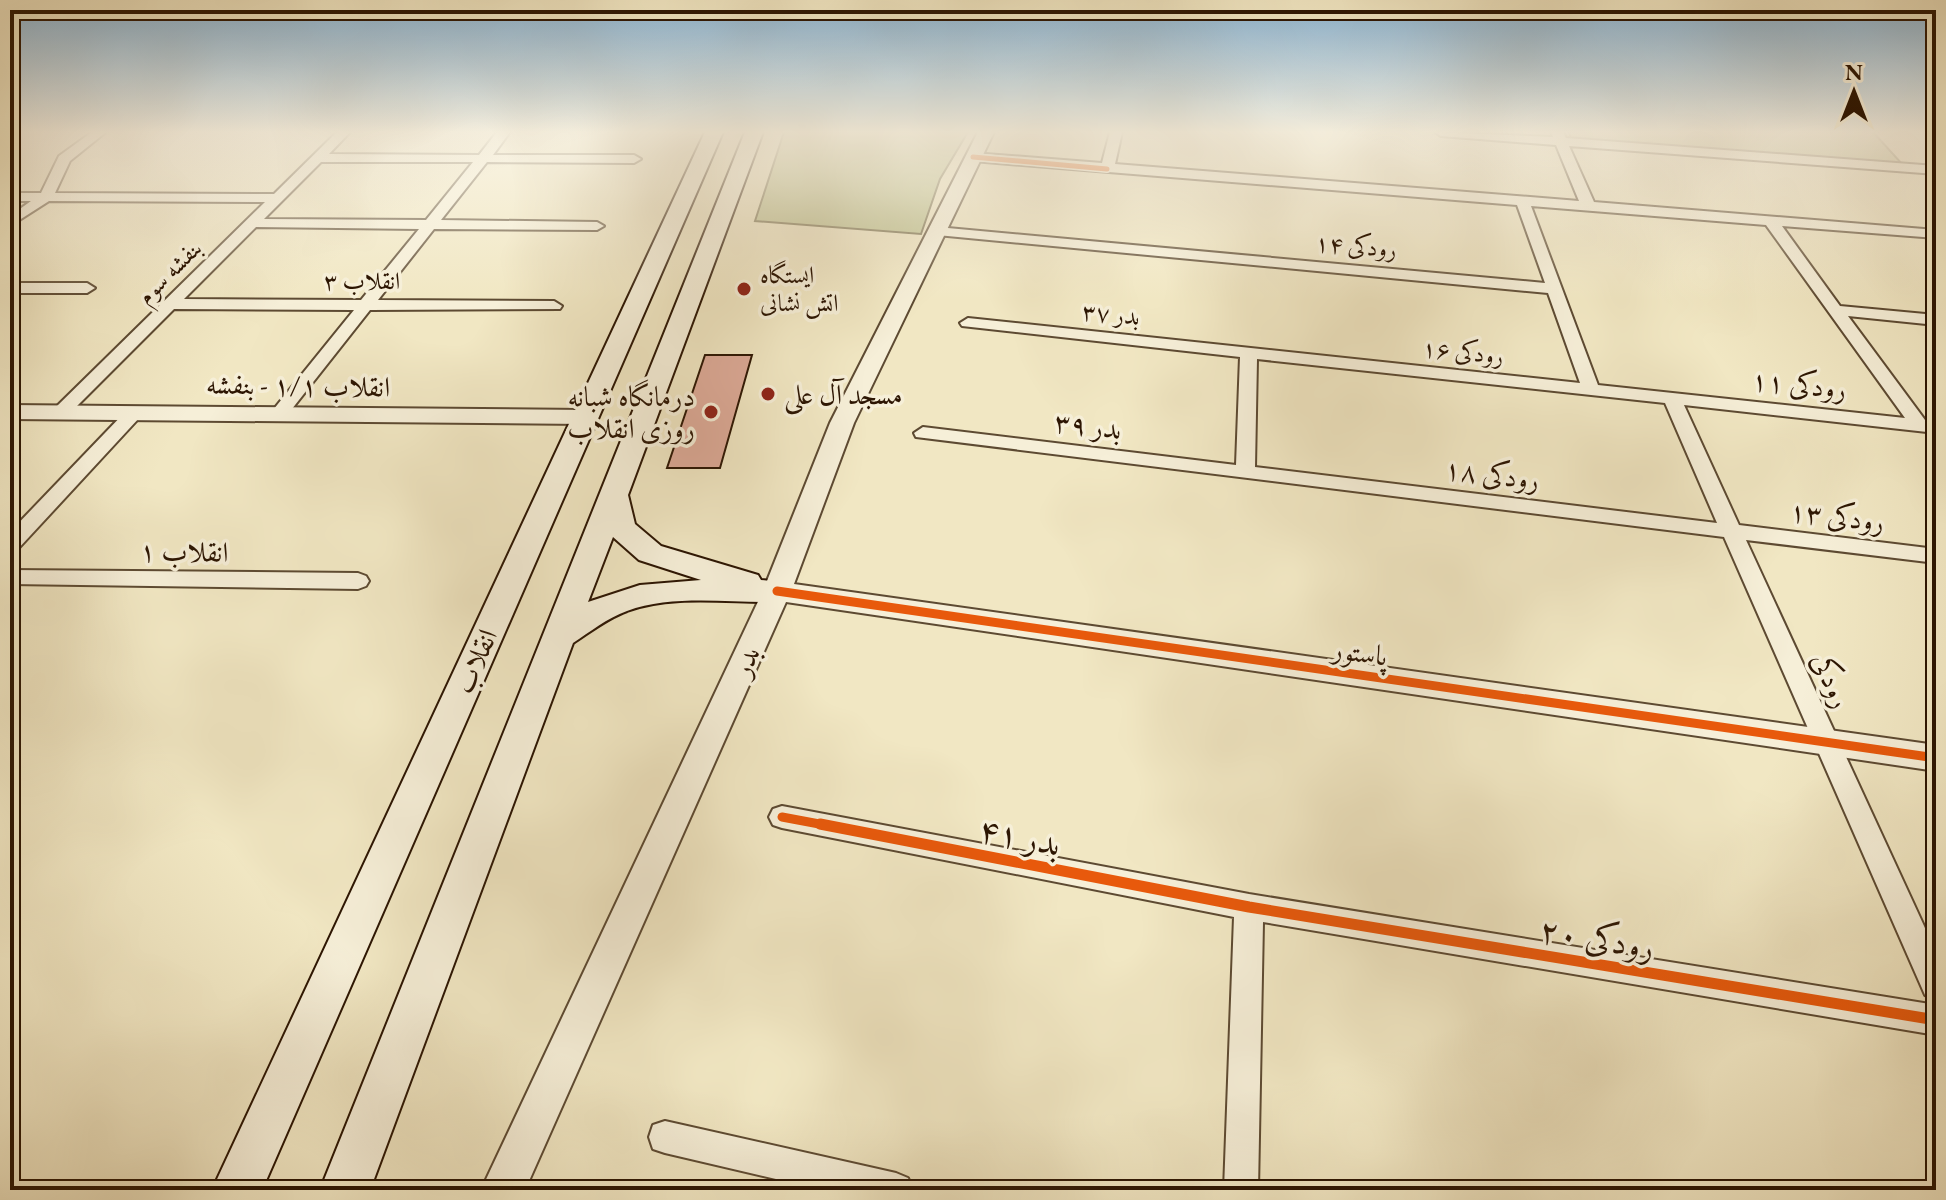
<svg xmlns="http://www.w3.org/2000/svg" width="1946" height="1200" font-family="'EB Garamond',Amiri,serif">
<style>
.green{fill:#c0c490;stroke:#766c49;stroke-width:2}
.building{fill:#ddaa98;stroke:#2c1502;stroke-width:2}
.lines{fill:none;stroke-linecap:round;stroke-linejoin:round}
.minor-casing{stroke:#5d4a32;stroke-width:4}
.tertiary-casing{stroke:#5d4a32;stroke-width:4}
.secondary-casing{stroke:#2c1502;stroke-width:4}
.minor{fill:#f6efd8;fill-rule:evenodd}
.tertiary{fill:#f6efd8;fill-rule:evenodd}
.secondary{fill:#f6efd8;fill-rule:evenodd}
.cycleway-far2-casing{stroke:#f6efd8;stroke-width:8}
.cycleway-far1-casing{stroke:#f6efd8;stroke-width:14}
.cycleway-casing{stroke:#f6efd8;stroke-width:16}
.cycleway-far2{stroke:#e8590c;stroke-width:5}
.cycleway-far1{stroke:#e8590c;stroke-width:9}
.cycleway{stroke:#e8590c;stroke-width:11}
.poi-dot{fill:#8f2418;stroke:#f6efd8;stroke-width:3}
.labels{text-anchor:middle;stroke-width:7;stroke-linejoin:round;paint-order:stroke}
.far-street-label{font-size:24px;fill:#2c1502;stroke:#f6efd8}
.far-poi-label{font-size:24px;fill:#2c1502;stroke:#f6efd8;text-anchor:start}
.street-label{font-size:28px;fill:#2c1502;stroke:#f6efd8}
.poi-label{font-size:28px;fill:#2c1502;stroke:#f6efd8;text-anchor:start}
.near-street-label{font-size:34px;fill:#2c1502;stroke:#f6efd8}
</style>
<rect width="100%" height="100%" fill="#f1e7c3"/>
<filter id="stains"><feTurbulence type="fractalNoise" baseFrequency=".0025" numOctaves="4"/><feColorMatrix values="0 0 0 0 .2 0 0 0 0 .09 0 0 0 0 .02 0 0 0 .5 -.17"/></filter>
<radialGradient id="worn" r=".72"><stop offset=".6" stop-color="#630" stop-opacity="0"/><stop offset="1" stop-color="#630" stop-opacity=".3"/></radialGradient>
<path class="green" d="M 784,132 L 968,132 L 940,179 L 921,234 L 755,221 Z
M 1569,132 L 1873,132 L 1903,165 L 1571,138 Z"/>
<path class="building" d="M 705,355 L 752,355 L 720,468 L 667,468 Z"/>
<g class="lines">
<g class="minor-casing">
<path id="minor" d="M 92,132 L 106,132 L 70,161 L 55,193 L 274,194 L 337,132 L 350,132 L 329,154 L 479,155 L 497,132 L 510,132 L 493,155 L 634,155 L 641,159 L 634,163 L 487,162 L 441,220 L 597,222 L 604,226 L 597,230 L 434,229 L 378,300 L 554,301 L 562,306 L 560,309 L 370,310 L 284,419 L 278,420 L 269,415 L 354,310 L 174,309 L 67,416 L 55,416 L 52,412 L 55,408 L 265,202 L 49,201 L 10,226 L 10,216 L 31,201 L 10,201 L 10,193 L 41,193 L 59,156 ZM 321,162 L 473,162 L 426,220 L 264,219 ZM 256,227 L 419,229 L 361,300 L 184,299 Z
M 1110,132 L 1122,132 L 1115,164 L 1579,201 L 1556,145 L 1441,136 L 1435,132 L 1553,137 L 1551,132 L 1563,132 L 1566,138 L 1936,166 L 1936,174 L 1569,146 L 1594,202 L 1936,230 L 1936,238 L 1782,226 L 1840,306 L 1936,315 L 1936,325 L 1848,316 L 1925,420 L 1936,421 L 1936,433 L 1684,405 L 1739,525 L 1936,549 L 1936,563 L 1746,540 L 1936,952 L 1936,999 L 1925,995 L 1724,537 L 916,437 L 914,433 L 923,427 L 1236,465 L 1240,357 L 962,326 L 960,323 L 968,318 L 1580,383 L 1548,293 L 937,235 L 930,231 L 937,227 L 1545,283 L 1517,205 L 973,161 L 967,157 L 973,153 L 1102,163 ZM 1531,206 L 1766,225 L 1905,418 L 1598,385 ZM 1257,359 L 1665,403 L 1717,523 L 1255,467 Z
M 10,283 L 87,283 L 95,288 L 87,293 L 10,293 Z
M 134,408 L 143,413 L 140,417 L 17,550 L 10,552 L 10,532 L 128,409 Z
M 10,570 L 358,573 L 366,576 L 369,581 L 366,586 L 358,589 L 10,584 Z
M 782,806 L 1249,894 L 1936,1005 L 1936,1035 L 1263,922 L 1258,1190 L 1224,1190 L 1234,917 L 782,828 L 773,825 L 769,817 L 773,809 Z
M 665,1121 L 896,1173 L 908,1178 L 913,1190 L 823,1190 L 665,1153 L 653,1149 L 649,1137 L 653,1125 Z"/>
</g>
<g class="tertiary-casing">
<path id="tertiary" d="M 978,132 L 994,132 L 854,423 L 794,584 L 1936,745 L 1936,771 L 786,602 L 525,1190 L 481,1190 L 763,591 L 830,423 Z
M 10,405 L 585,410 L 593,412 L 597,417 L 593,422 L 585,424 L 10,419 Z"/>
</g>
<g class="secondary-casing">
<path id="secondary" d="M 705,132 L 723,132 L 262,1190 L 212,1190 Z
M 745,132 L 763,132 L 628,495 L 635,524 L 661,546 L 758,575 L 761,580 L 788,583 L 793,591 L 788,599 L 777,602 C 730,603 672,594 627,611 C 607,618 590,632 573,643 L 370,1190 L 320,1190 ZM 613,537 L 639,560 L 701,580 L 640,585 L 588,602 Z"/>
</g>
<use href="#minor" class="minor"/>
<use href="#tertiary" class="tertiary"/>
<use href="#secondary" class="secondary"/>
<g class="cycleway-far2-casing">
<path id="cycleway-far2" d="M 973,157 L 1107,169"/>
</g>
<g class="cycleway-far1-casing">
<path id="cycleway-far1" d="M 777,591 L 1936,758
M 782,817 L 830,826"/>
</g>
<g class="cycleway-casing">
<path id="cycleway" d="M 820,824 L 1249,907 L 1936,1020"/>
</g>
<use href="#cycleway-far2" class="cycleway-far2"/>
<use href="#cycleway-far1" class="cycleway-far1"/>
<use href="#cycleway" class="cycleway"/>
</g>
<linearGradient id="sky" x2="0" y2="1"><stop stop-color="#8bb7d8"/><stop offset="0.44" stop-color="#f9f4e4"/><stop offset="1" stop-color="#f9f4e4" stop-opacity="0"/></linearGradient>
<rect width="1946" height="300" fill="url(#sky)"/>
<g class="poi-dot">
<circle cx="744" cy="289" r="8"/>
<circle cx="768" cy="394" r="8"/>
<circle cx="711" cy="412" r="8"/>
</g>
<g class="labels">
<g class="far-street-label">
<text transform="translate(1356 246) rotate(5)" y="8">رودکی ۱۴</text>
<text transform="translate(169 272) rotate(-45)" y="8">بنفشه سوم</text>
<text x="362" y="289">انقلاب ۳</text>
<text transform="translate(1111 314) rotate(6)" y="8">بدر ۳۷</text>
<text transform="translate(1463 352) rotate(6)" y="8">رودکی ۱۶</text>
</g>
<g class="far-poi-label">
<text x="760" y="283">ایستگاه<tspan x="760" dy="28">اتش نشانی</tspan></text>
</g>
<g class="street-label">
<text transform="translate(1799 384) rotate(6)" y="10">رودکی ۱۱</text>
<text transform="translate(298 385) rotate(1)" y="10">انقلاب ۱/۱ - بنفشه</text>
<text transform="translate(1088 425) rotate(7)" y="10">بدر ۳۹</text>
<text transform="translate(1492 474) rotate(7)" y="10">رودکی ۱۸</text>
<text transform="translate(1837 516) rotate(7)" y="10">رودکی ۱۳</text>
<text transform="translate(184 551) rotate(1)" y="10">انقلاب ۱</text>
<text transform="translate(1360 652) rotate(8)" y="10">پاستور</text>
<text transform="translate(475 661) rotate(-66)" y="10">انقلاب</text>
<text transform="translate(745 661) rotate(-66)" y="10">بدر</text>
<text transform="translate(1832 680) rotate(66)" y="10">رودکی</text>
</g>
<g class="poi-label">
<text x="784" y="404">مسجد آل علی</text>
<text x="695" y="406" text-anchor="end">درمانگاه شبانه<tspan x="695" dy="32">روزی انقلاب</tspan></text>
</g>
<g class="near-street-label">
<text transform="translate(1020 836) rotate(11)" y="12">بدر ۴۱</text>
<text transform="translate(1597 938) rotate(9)" y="12">رودکی ۲۰</text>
</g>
</g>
<rect width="1946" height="1200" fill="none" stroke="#f1e7c3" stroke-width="40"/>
<rect x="12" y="12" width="1922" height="1176" fill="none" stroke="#2c1502" stroke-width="4"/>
<rect x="20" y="20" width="1906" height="1160" fill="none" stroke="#2c1502" stroke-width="2"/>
<g transform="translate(1854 92)" stroke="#f6efd8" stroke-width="6" paint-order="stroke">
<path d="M0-6L14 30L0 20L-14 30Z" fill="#2c1502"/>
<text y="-12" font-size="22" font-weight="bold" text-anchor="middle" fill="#2c1502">N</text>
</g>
<rect width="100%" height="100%" filter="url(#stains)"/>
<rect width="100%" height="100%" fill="url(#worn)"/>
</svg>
